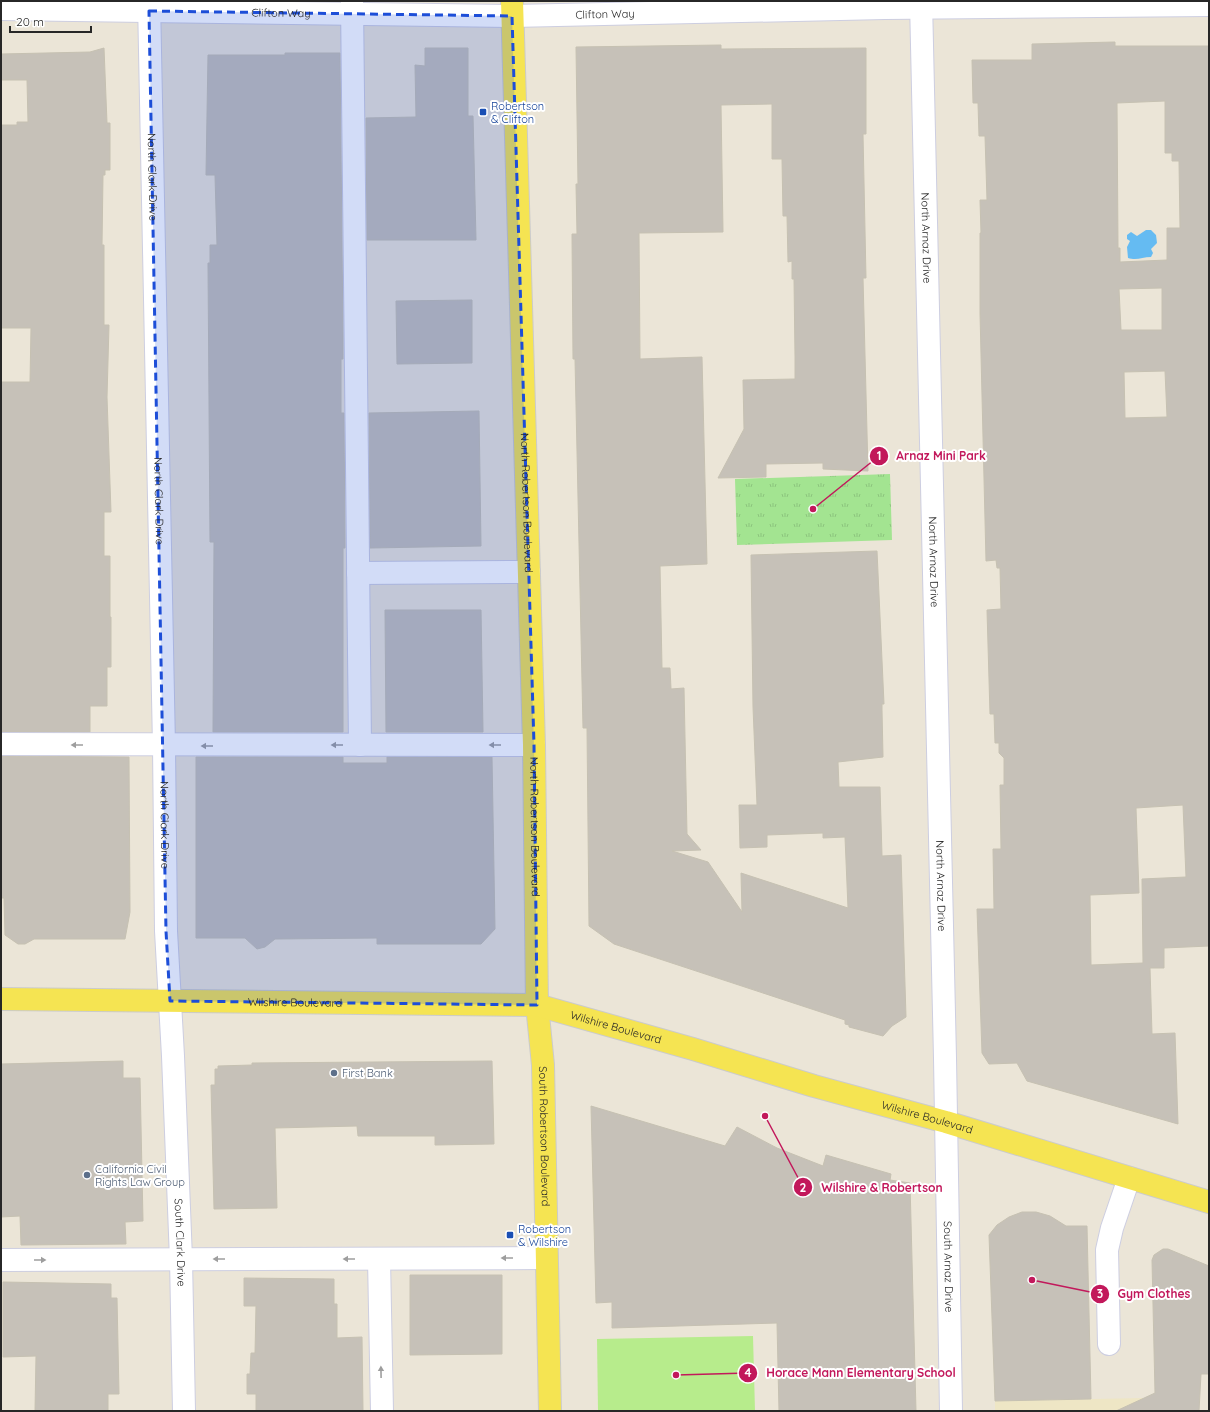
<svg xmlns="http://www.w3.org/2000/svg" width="1210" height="1412" font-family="Quicksand,sans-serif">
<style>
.education{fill:#eee6c5}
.park{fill:url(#park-tufts)}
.pitch{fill:#b7ec8c}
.water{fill:#65bbf2}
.building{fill:#c6c1b8;stroke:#c6c1b2;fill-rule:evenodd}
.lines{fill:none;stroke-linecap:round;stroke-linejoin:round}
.minor-casing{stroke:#cdcee1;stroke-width:24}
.major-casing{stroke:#cbcbcb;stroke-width:24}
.minor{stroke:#fff;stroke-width:22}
.major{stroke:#f5e452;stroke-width:22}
.oneway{fill:#9e9e9e}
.marked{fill:#1d4ed8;fill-opacity:0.2;stroke:#1d4ed8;stroke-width:3;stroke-dasharray:8 5;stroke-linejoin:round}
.transit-dot{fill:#1a4fb4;stroke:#fff;stroke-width:1.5}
.service-dot{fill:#5c6f8a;stroke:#fff;stroke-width:1.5}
.labels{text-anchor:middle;stroke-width:4;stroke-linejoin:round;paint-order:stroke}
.street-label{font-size:11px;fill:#272727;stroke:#fff}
.transit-label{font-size:11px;fill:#164399;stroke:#fff;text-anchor:start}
.service-label{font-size:11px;fill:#4e5e75;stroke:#fff;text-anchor:start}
.leader{fill:none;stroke:#c2185b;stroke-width:1.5}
.callout-dot{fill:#c2185b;stroke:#fff;stroke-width:1.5}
.mark-label{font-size:12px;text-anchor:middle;font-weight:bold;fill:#fff}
.callout-label{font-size:12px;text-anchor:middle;font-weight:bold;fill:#c2185b;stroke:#fff;stroke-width:4;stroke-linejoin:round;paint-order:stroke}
</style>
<defs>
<pattern id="park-tufts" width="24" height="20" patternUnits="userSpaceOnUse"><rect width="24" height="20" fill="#a3e491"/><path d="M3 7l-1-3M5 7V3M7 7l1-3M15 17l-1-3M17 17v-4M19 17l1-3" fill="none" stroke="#8cc47d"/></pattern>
</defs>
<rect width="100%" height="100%" fill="#ebe5d7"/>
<path class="education" d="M 1144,1398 L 1144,1411 L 995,1411 L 995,1401 Z"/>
<path class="park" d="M 890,474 L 892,540 L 737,545 L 735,479 Z"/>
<path class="pitch" d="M 753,1336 L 755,1411 L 598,1411 L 597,1339 Z"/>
<path class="water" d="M 1146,230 L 1151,230 L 1156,235 L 1157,243 L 1151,249 L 1153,253 L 1151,257 C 1142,257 1137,261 1128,258 L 1127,247 L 1130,241 L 1127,239 L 1127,235 L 1131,232 L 1137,236 Z"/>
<path class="building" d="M 1115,42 L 1115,46 L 1209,46 L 1209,946 L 1164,948 L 1164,968 L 1150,968 L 1152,1034 L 1175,1033 L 1178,1124 L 1027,1081 L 1017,1063 L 989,1064 L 982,1053 L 977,909 L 994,909 L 993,849 L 1001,849 L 1000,785 L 1004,785 L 1004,758 L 999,753 L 999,743 L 995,743 L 994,714 L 990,714 L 987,610 L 1001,609 L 1000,568 L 997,568 L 996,560 L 986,561 L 980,313 L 980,233 L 981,233 L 980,200 L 987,200 L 985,136 L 979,136 L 978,103 L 973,103 L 972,60 L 1032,60 L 1032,44 ZM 1165,101 L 1165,153 L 1172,153 L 1172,161 L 1179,161 L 1180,228 L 1167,228 L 1167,260 L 1120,262 L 1120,248 L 1118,248 L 1117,103 ZM 1162,288 L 1162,330 L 1121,330 L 1119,289 ZM 1165,371 L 1167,417 L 1125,418 L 1124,372 ZM 1183,805 L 1186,877 L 1142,879 L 1143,963 L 1091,965 L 1090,895 L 1139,893 L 1136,808 Z
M 721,45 L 721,49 L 866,48 L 866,134 L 863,134 L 866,278 L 863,278 L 868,471 L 823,469 L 823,463 L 766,464 L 766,477 L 718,478 L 744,429 L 743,380 L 795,379 L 795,356 L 794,279 L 792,279 L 792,261 L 788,262 L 787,216 L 783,216 L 782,159 L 772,159 L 772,104 L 721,105 L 723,232 L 639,233 L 640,359 L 702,357 L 707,564 L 660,566 L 662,668 L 670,668 L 671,689 L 684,688 L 687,834 L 701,850 L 672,851 L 708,862 L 742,912 L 741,873 L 848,908 L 845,837 L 823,838 L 823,833 L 767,835 L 767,847 L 740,848 L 739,805 L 757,805 L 753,707 L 751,555 L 877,551 L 884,704 L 882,704 L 882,710 L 883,757 L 838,762 L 839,787 L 880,787 L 882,856 L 901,855 L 906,1017 L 892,1026 L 883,1036 L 849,1027 L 849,1025 L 845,1024 L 845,1020 L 614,944 L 589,926 L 587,728 L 583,728 L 575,359 L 573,359 L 572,234 L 577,234 L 576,184 L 578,184 L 576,47 Z
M 104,48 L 107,123 L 110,123 L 110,170 L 105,170 L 105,175 L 103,175 L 102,245 L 104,245 L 104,325 L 109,325 L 107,397 L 111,512 L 104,512 L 104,556 L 110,556 L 110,617 L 111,617 L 111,667 L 107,667 L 107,706 L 90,706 L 90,732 L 1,732 L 1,382 L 30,382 L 31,328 L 1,328 L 1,125 L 17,125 L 17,122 L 28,122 L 27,80 L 1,80 L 1,54 L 90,52 Z
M 425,48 L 468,48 L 468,116 L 473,116 L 476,240 L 367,240 L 366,118 L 416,117 L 415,65 L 425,66 Z
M 285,53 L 340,53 L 343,336 L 343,359 L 341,359 L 341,413 L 344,413 L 345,548 L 343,548 L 343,732 L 213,732 L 214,542 L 210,542 L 208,263 L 210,263 L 210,245 L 217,245 L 215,175 L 206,175 L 208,55 L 285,55 Z
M 472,300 L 472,363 L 397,364 L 396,301 Z
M 479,411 L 481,546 L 370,548 L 369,413 Z
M 385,610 L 481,610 L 483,732 L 386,732 Z
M 1,756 L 129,757 L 130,912 L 125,939 L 34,939 L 25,944 L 18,944 L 5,935 L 4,898 L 1,898 Z
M 196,757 L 343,757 L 343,763 L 387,763 L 387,757 L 492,757 L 495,929 L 481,944 L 377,944 L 377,938 L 275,939 L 265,947 L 257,949 L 245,938 L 196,938 Z
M 123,1061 L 123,1078 L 140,1078 L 143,1221 L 125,1222 L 126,1244 L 21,1245 L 20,1216 L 1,1217 L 1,1064 Z
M 492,1061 L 494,1144 L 435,1145 L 435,1136 L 358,1136 L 357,1126 L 275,1128 L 277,1208 L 214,1209 L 211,1085 L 215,1085 L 215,1069 L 218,1069 L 218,1066 L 252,1065 L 252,1063 Z
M 591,1106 L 725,1146 L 737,1127 L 777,1148 L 823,1166 L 826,1155 L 891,1174 L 890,1180 L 910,1183 L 916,1411 L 779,1411 L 777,1323 L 612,1328 L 612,1302 L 596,1303 Z
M 1022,1212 L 1036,1212 L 1050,1216 L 1066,1226 L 1087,1226 L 1091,1399 L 995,1401 L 989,1235 L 997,1225 L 1009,1217 Z
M 1163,1249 L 1168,1249 L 1209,1266 L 1209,1374 L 1201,1374 L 1199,1411 L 1116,1411 L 1155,1393 L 1152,1260 L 1154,1255 Z
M 410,1275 L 502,1275 L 502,1354 L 410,1355 Z
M 244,1278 L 334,1279 L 334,1304 L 337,1304 L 337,1338 L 362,1337 L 363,1411 L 256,1411 L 256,1394 L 247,1394 L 247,1374 L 250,1374 L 251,1353 L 255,1353 L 256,1306 L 244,1306 Z
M 3,1282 L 111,1284 L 111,1298 L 117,1298 L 119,1394 L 108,1394 L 108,1411 L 35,1411 L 36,1356 L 3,1357 Z"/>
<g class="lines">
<g class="minor-casing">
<g id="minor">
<path id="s1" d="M 149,1 L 164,746 L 166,931 L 173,1056 L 181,1259 L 184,1411"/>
<path d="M 352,1 L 360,745"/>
<path id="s2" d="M 921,1 L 945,1058 L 951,1411"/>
<path id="s3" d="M 1,9 L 512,16 L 885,8 L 1209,5"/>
<path d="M 358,573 L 529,572"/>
<path d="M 1,744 L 534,745"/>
<path d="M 379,1259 L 382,1411"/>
<path d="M 1,1260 L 546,1258"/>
<path d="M 1109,1344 L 1107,1250 L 1112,1228 L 1129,1178"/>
</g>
</g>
<g class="major-casing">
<g id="major">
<path id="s4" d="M 512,1 L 534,745 L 537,1005 L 543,1065 L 550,1411"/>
<path id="s5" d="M 1,999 L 537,1005 L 693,1049 L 814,1086 L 946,1122 L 1209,1202"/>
</g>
</g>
<use href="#minor" class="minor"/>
<use href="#major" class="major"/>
</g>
<defs><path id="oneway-solid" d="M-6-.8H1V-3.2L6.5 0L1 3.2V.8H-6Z"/></defs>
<g class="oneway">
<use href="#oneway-solid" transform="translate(77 745) rotate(-180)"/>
<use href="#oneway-solid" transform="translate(337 745) rotate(180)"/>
<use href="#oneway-solid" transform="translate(495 745) rotate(180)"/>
<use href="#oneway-solid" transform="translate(207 746) rotate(180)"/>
<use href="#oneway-solid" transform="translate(507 1258) rotate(180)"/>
<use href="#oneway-solid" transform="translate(219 1259) rotate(180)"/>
<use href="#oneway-solid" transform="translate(349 1259) rotate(180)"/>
<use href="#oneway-solid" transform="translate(40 1260)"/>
<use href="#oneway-solid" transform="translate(381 1372) rotate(-91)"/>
</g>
<path class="marked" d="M 149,11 L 512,16 L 534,745 L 537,1005 L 170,1001 L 166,931 Z"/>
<g class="transit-dot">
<rect x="479" y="108" width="8" height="8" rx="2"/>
<rect x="506" y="1231" width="8" height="8" rx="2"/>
</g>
<g class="service-dot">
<circle cx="334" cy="1073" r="4"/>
<circle cx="87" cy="1175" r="4"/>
</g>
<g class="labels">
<g class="street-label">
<text dy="4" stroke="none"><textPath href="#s3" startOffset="280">Clifton Way</textPath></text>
<text dy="4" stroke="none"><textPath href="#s3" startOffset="604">Clifton Way</textPath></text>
<text dy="4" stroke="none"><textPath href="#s1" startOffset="176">North Clark Drive</textPath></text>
<text dy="4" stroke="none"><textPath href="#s2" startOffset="237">North Arnaz Drive</textPath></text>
<text dy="4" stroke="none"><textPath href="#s1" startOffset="500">North Clark Drive</textPath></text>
<text dy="4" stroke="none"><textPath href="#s4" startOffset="502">North Robertson Boulevard</textPath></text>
<text dy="4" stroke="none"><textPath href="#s2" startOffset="561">North Arnaz Drive</textPath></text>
<text dy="4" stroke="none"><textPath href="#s1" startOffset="824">North Clark Drive</textPath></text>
<text dy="4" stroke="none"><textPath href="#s4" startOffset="826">North Robertson Boulevard</textPath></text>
<text dy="4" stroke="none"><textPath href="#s2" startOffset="885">North Arnaz Drive</textPath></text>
<text dy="4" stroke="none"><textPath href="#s5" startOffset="294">Wilshire Boulevard</textPath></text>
<text dy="4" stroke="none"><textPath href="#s5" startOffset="618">Wilshire Boulevard</textPath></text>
<text dy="4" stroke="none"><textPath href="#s5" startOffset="942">Wilshire Boulevard</textPath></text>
<text dy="4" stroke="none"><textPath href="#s4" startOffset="1136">South Robertson Boulevard</textPath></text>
<text dy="4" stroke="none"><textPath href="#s1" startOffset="1242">South Clark Drive</textPath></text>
<text dy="4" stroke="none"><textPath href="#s2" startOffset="1266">South Arnaz Drive</textPath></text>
</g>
<g class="transit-label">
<text x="491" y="110">Robertson<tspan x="491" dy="13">&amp; Clifton</tspan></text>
<text x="518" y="1233">Robertson<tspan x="518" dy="13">&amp; Wilshire</tspan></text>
</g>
<g class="service-label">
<text x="342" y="1077">First Bank</text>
<text x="95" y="1173">California Civil<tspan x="95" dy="13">Rights Law Group</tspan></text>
</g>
</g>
<path class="leader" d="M813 509L879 456M765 1116L803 1187M1032 1280L1100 1294M676 1375L748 1373"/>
<g class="callout-dot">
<circle cx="813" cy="509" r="4"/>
<circle cx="765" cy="1116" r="4"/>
<circle cx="1032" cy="1280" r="4"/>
<circle cx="676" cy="1375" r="4"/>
<circle cx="879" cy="456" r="10"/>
<circle cx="803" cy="1187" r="10"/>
<circle cx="1100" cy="1294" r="10"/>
<circle cx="748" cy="1373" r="10"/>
</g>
<g class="mark-label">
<text x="879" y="460">1</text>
<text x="803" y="1192">2</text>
<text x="1100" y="1298">3</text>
<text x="748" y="1377">4</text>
</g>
<g class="callout-label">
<text x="941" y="460">Arnaz Mini Park</text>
<text x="882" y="1192">Wilshire &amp; Robertson</text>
<text x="1154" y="1298">Gym Clothes</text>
<text x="861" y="1377">Horace Mann Elementary School</text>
</g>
<rect width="1210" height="1412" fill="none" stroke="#272727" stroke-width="4"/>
<path d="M10 26v6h81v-6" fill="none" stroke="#272727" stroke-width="2"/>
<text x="16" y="26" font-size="12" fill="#272727" stroke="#ffffff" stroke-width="3" paint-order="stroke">20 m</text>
</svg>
